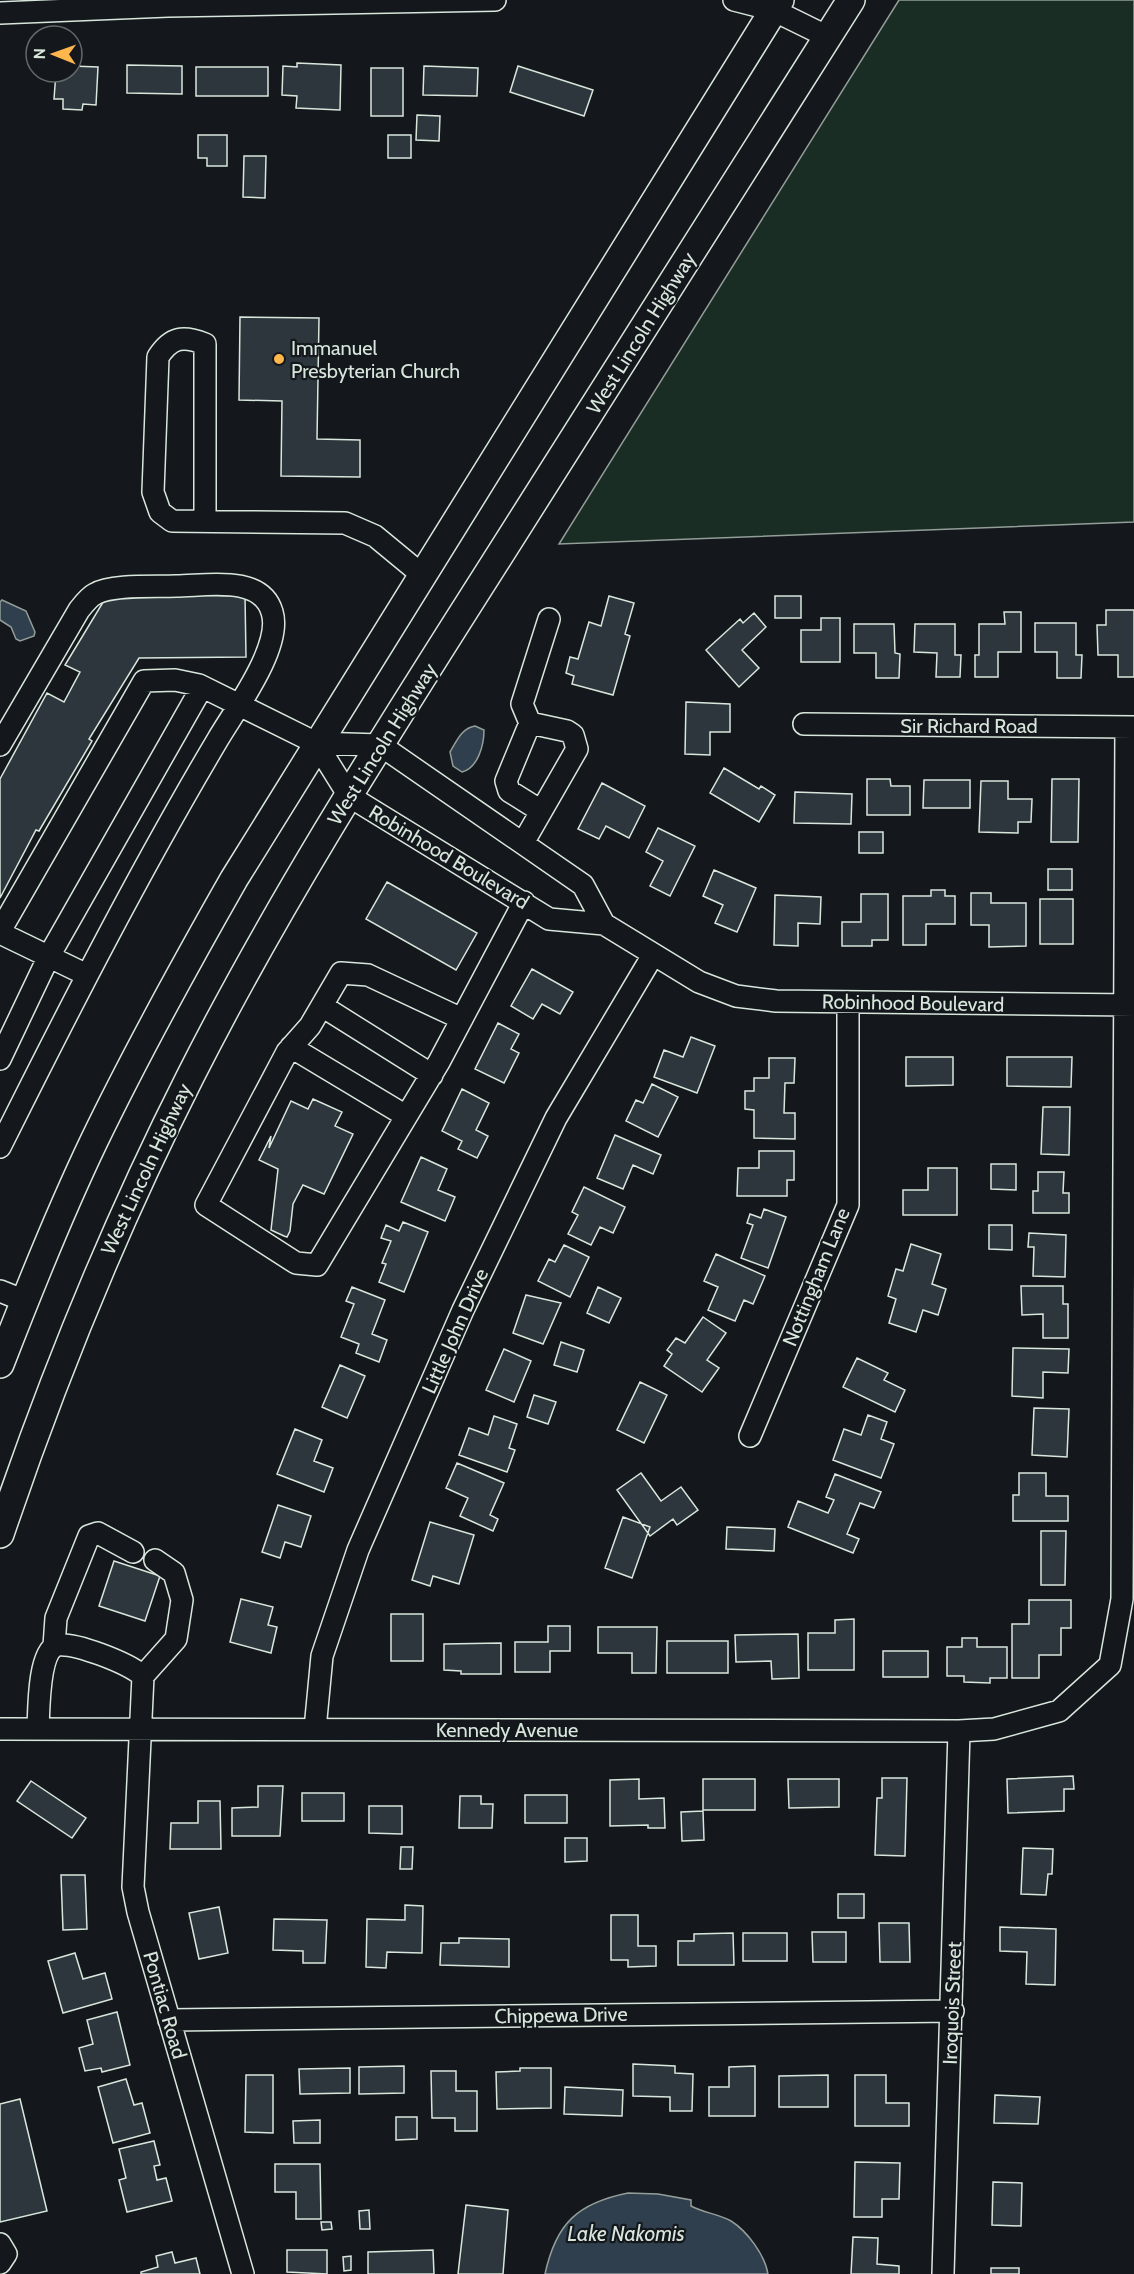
<svg xmlns="http://www.w3.org/2000/svg" width="1134" height="2274" font-family="Cabin,sans-serif">
<style>
.green{fill:#1a2d24;stroke:#939e99;stroke-width:1.5}
.water{fill:#2f3f4d;stroke:#939e99;stroke-width:1.5}
.building{fill:#2c363c;stroke:#d8e6dc;stroke-width:1.5}
.lines{fill:none;stroke-linecap:round;stroke-linejoin:round}
.minor-casing{stroke:#d8e6dc;stroke-width:24}
.major-casing{stroke:#d8e6dc;stroke-width:30}
.minor{stroke:#14181c;stroke-width:21}
.major{stroke:#14181c;stroke-width:27}
.poi-dot{fill:#ffb74d;stroke:#14181c;stroke-width:2}
.labels{text-anchor:middle;stroke-width:4.5;stroke-linejoin:round;paint-order:stroke}
.street-label{font-size:20px;fill:#d8e6dc;stroke:#14181c}
.poi-label{font-size:20px;fill:#d8e6dc;stroke:#14181c;text-anchor:start}
.water-label{font-size:21px;font-style:italic;fill:#d8e6dc;stroke:#14181c}
</style>
<rect width="100%" height="100%" fill="#14181c"/>
<path class="green" d="M 899,0 L 1134,0 L 1134,522 L 559,544 Z"/>
<path class="water" d="M 2,600 L 26,611 L 35,632 L 34,636 L 20,641 L 16,639 L 11,627 L 0,620 L 0,602 Z
M 475,726 L 484,730 C 484,745 478,768 462,772 L 453,766 L 450,752 C 457,740 462,728 475,726 Z
M 628,2193 L 658,2194 L 691,2200 L 691,2206 C 704,2213 719,2214 731,2221 C 747,2231 765,2255 768,2274 L 545,2274 C 556,2223 578,2203 628,2193 Z"/>
<path class="building" d="M 297,63 L 341,65 L 340,110 L 296,108 L 297,96 L 282,95 L 283,66 L 297,67 Z
M 127,65 L 182,66 L 182,94 L 127,93 Z
M 72,66 L 98,67 L 96,105 L 83,104 L 82,110 L 63,109 L 63,99 L 54,99 L 56,72 L 72,72 Z
M 424,66 L 478,68 L 477,96 L 423,95 Z
M 518,66 L 593,90 L 584,116 L 510,92 Z
M 196,67 L 268,67 L 268,96 L 196,96 Z
M 371,68 L 403,68 L 403,116 L 371,116 Z
M 417,115 L 440,116 L 439,141 L 416,140 Z
M 198,135 L 227,135 L 227,166 L 207,166 L 207,158 L 198,158 Z
M 388,135 L 411,135 L 411,158 L 388,158 Z
M 244,156 L 266,156 L 265,198 L 243,197 Z
M 240,317 L 319,318 L 317,439 L 360,440 L 360,477 L 281,476 L 282,401 L 239,400 Z
M 108,594 L 245,596 L 246,657 L 139,658 L 89,739 L 92,741 L 39,831 L 36,830 L 0,898 L 0,779 L 47,693 L 64,702 L 80,672 L 65,665 Z
M 609,596 L 634,603 L 625,634 L 630,636 L 613,695 L 572,684 L 574,676 L 566,673 L 570,657 L 578,659 L 589,622 L 601,626 Z
M 775,596 L 801,596 L 801,618 L 775,618 Z
M 1106,610 L 1134,610 L 1134,677 L 1118,677 L 1118,655 L 1098,655 L 1097,625 L 1106,625 Z
M 1004,612 L 1021,612 L 1021,652 L 998,652 L 998,677 L 975,677 L 975,655 L 979,655 L 979,624 L 1005,624 Z
M 754,613 L 766,627 L 742,650 L 759,668 L 739,687 L 706,650 L 740,619 L 743,623 Z
M 821,618 L 840,618 L 840,662 L 801,662 L 801,630 L 821,630 Z
M 1035,623 L 1076,623 L 1076,655 L 1082,655 L 1081,678 L 1057,678 L 1057,652 L 1035,652 Z
M 854,624 L 894,624 L 895,653 L 900,654 L 899,678 L 876,678 L 876,653 L 854,653 Z
M 915,624 L 955,624 L 955,655 L 961,655 L 960,677 L 936,677 L 937,653 L 914,652 Z
M 686,702 L 730,704 L 730,732 L 710,732 L 710,755 L 685,754 Z
M 724,768 L 759,789 L 761,786 L 775,795 L 759,822 L 710,793 Z
M 867,779 L 890,779 L 891,786 L 910,786 L 910,815 L 867,815 Z
M 1052,779 L 1079,779 L 1078,842 L 1051,842 Z
M 924,780 L 970,780 L 970,808 L 923,808 Z
M 981,781 L 1008,781 L 1008,799 L 1032,799 L 1031,822 L 1018,822 L 1018,833 L 979,832 Z
M 602,783 L 645,806 L 629,838 L 606,826 L 599,839 L 578,829 Z
M 795,792 L 852,794 L 851,824 L 794,823 Z
M 658,828 L 695,846 L 670,896 L 650,886 L 663,861 L 646,852 Z
M 859,832 L 883,832 L 883,853 L 859,853 Z
M 1048,869 L 1072,869 L 1072,890 L 1048,890 Z
M 714,870 L 756,888 L 737,932 L 715,923 L 723,905 L 703,896 Z
M 387,882 L 477,933 L 456,970 L 366,919 Z
M 931,890 L 945,890 L 945,896 L 955,896 L 955,924 L 926,924 L 926,945 L 903,945 L 903,896 L 931,896 Z
M 971,893 L 991,893 L 991,903 L 1026,903 L 1026,946 L 989,947 L 989,925 L 971,925 Z
M 861,894 L 888,894 L 888,940 L 872,940 L 872,946 L 842,946 L 842,922 L 861,922 Z
M 775,895 L 821,897 L 820,924 L 798,923 L 798,946 L 774,945 Z
M 1040,899 L 1073,899 L 1073,944 L 1040,944 Z
M 532,969 L 573,992 L 560,1014 L 542,1004 L 533,1019 L 511,1006 Z
M 498,1023 L 519,1034 L 511,1049 L 519,1053 L 504,1083 L 475,1069 Z
M 691,1037 L 715,1046 L 697,1093 L 654,1077 L 664,1050 L 683,1057 Z
M 906,1057 L 953,1057 L 953,1085 L 906,1086 Z
M 1007,1057 L 1072,1057 L 1071,1087 L 1007,1086 Z
M 769,1058 L 795,1058 L 794,1083 L 785,1083 L 784,1113 L 795,1113 L 795,1139 L 754,1138 L 754,1110 L 745,1109 L 745,1091 L 754,1091 L 754,1078 L 769,1078 Z
M 652,1084 L 678,1097 L 658,1137 L 626,1121 L 636,1100 L 643,1103 Z
M 462,1089 L 489,1103 L 476,1130 L 488,1136 L 477,1158 L 458,1149 L 462,1141 L 442,1131 Z
M 313,1099 L 342,1112 L 335,1126 L 353,1134 L 324,1194 L 303,1185 L 293,1204 L 290,1231 L 287,1237 L 284,1236 L 271,1230 L 278,1169 L 259,1160 L 271,1136 L 269,1148 L 291,1101 L 308,1109 Z
M 1043,1107 L 1070,1107 L 1069,1155 L 1041,1154 Z
M 615,1135 L 661,1155 L 653,1174 L 633,1165 L 623,1189 L 597,1178 Z
M 759,1151 L 794,1151 L 794,1180 L 787,1180 L 787,1196 L 737,1196 L 738,1168 L 759,1168 Z
M 421,1157 L 447,1169 L 438,1190 L 455,1197 L 445,1221 L 401,1202 Z
M 991,1164 L 1016,1164 L 1016,1190 L 991,1189 Z
M 928,1168 L 957,1168 L 957,1215 L 903,1215 L 903,1190 L 928,1190 Z
M 1038,1172 L 1064,1172 L 1063,1193 L 1069,1193 L 1069,1213 L 1033,1213 L 1033,1191 L 1038,1191 Z
M 584,1187 L 625,1207 L 613,1233 L 600,1227 L 591,1245 L 568,1234 L 578,1215 L 572,1212 Z
M 764,1209 L 786,1217 L 768,1268 L 741,1258 L 753,1225 L 747,1223 L 750,1214 L 761,1218 Z
M 403,1222 L 428,1232 L 404,1292 L 379,1282 L 386,1264 L 382,1263 L 391,1241 L 381,1238 L 386,1225 L 399,1231 Z
M 989,1225 L 1012,1225 L 1012,1250 L 989,1249 Z
M 1029,1233 L 1066,1235 L 1065,1277 L 1033,1276 L 1034,1247 L 1028,1247 Z
M 911,1244 L 941,1254 L 932,1284 L 946,1289 L 938,1315 L 923,1310 L 916,1332 L 889,1323 L 896,1299 L 888,1296 L 896,1269 L 903,1271 Z
M 564,1245 L 589,1257 L 570,1297 L 538,1281 L 549,1259 L 555,1262 Z
M 716,1254 L 765,1276 L 753,1304 L 744,1300 L 735,1321 L 708,1310 L 718,1287 L 704,1281 Z
M 1021,1286 L 1063,1286 L 1063,1304 L 1068,1304 L 1068,1338 L 1043,1338 L 1043,1314 L 1022,1315 Z
M 352,1287 L 385,1300 L 372,1334 L 387,1340 L 379,1362 L 356,1353 L 359,1344 L 341,1337 L 354,1304 L 346,1301 Z
M 598,1287 L 621,1298 L 609,1323 L 587,1313 Z
M 526,1295 L 561,1303 L 543,1344 L 513,1333 Z
M 703,1317 L 726,1333 L 707,1360 L 719,1368 L 702,1392 L 664,1366 L 672,1354 L 667,1350 L 676,1338 L 685,1343 Z
M 561,1342 L 584,1350 L 577,1372 L 554,1365 Z
M 1013,1348 L 1069,1349 L 1068,1373 L 1043,1372 L 1043,1398 L 1012,1396 Z
M 504,1349 L 531,1361 L 514,1402 L 486,1390 Z
M 857,1358 L 888,1373 L 884,1380 L 905,1390 L 895,1412 L 843,1387 Z
M 340,1365 L 365,1376 L 347,1418 L 322,1407 Z
M 640,1382 L 667,1395 L 644,1443 L 617,1430 Z
M 534,1395 L 556,1402 L 548,1424 L 527,1417 Z
M 1034,1408 L 1069,1409 L 1067,1457 L 1032,1455 Z
M 868,1415 L 887,1422 L 881,1439 L 894,1444 L 881,1478 L 833,1460 L 844,1429 L 861,1435 Z
M 494,1416 L 517,1424 L 509,1448 L 515,1450 L 507,1472 L 459,1455 L 469,1428 L 488,1435 Z
M 295,1429 L 322,1440 L 314,1461 L 333,1468 L 324,1492 L 277,1474 Z
M 457,1463 L 504,1483 L 490,1515 L 498,1519 L 493,1531 L 460,1516 L 468,1498 L 446,1488 Z
M 641,1473 L 661,1501 L 681,1487 L 698,1510 L 677,1525 L 673,1519 L 650,1536 L 617,1490 Z
M 1019,1473 L 1046,1473 L 1046,1496 L 1068,1496 L 1068,1521 L 1013,1521 L 1013,1495 L 1019,1495 Z
M 835,1474 L 881,1492 L 874,1508 L 860,1503 L 847,1534 L 859,1539 L 853,1553 L 788,1527 L 798,1501 L 828,1513 L 834,1500 L 826,1497 Z
M 278,1505 L 311,1516 L 301,1547 L 285,1542 L 280,1558 L 262,1552 Z
M 623,1517 L 650,1527 L 632,1578 L 605,1568 Z
M 430,1522 L 474,1535 L 459,1584 L 433,1576 L 430,1586 L 412,1580 Z
M 727,1527 L 775,1529 L 774,1551 L 726,1549 Z
M 1041,1531 L 1066,1531 L 1065,1585 L 1041,1585 Z
M 114,1561 L 160,1576 L 145,1621 L 99,1606 Z
M 241,1599 L 273,1607 L 268,1625 L 277,1627 L 271,1653 L 230,1642 Z
M 1029,1600 L 1071,1600 L 1071,1628 L 1061,1628 L 1061,1655 L 1039,1655 L 1039,1678 L 1012,1678 L 1012,1624 L 1029,1624 Z
M 391,1614 L 423,1614 L 423,1661 L 391,1661 Z
M 854,1619 L 854,1670 L 808,1670 L 808,1633 L 835,1633 L 835,1620 Z
M 548,1626 L 570,1626 L 570,1651 L 550,1651 L 550,1672 L 515,1672 L 515,1642 L 548,1642 Z
M 598,1627 L 657,1627 L 656,1673 L 632,1673 L 632,1653 L 598,1653 Z
M 798,1634 L 799,1678 L 772,1679 L 771,1661 L 736,1662 L 735,1635 Z
M 962,1638 L 977,1638 L 977,1647 L 1007,1647 L 1007,1678 L 990,1678 L 990,1683 L 964,1682 L 964,1676 L 947,1676 L 947,1647 L 962,1647 Z
M 667,1641 L 728,1641 L 728,1673 L 667,1673 Z
M 501,1643 L 501,1674 L 461,1674 L 461,1671 L 444,1670 L 444,1644 Z
M 883,1651 L 928,1651 L 928,1677 L 883,1677 Z
M 1073,1776 L 1074,1789 L 1064,1789 L 1064,1811 L 1008,1813 L 1007,1779 Z
M 882,1778 L 907,1778 L 905,1856 L 875,1855 L 877,1798 L 882,1798 Z
M 639,1779 L 639,1799 L 664,1798 L 665,1828 L 648,1828 L 648,1825 L 610,1826 L 610,1780 Z
M 703,1779 L 755,1779 L 755,1810 L 703,1810 Z
M 788,1779 L 839,1779 L 839,1807 L 789,1808 Z
M 31,1781 L 86,1818 L 72,1838 L 17,1801 Z
M 258,1786 L 283,1786 L 280,1836 L 232,1836 L 232,1808 L 258,1807 Z
M 302,1793 L 344,1793 L 344,1821 L 302,1821 Z
M 525,1795 L 567,1795 L 567,1823 L 525,1823 Z
M 460,1796 L 481,1796 L 481,1804 L 493,1804 L 492,1828 L 459,1828 Z
M 198,1801 L 220,1801 L 221,1849 L 170,1849 L 171,1823 L 198,1823 Z
M 369,1806 L 402,1806 L 402,1834 L 369,1833 Z
M 703,1811 L 704,1840 L 682,1841 L 681,1812 Z
M 565,1838 L 587,1838 L 587,1861 L 565,1862 Z
M 401,1847 L 413,1847 L 412,1869 L 400,1869 Z
M 1023,1848 L 1053,1849 L 1052,1874 L 1048,1874 L 1046,1895 L 1021,1894 Z
M 61,1875 L 85,1875 L 87,1929 L 63,1930 Z
M 838,1894 L 864,1894 L 864,1918 L 838,1918 Z
M 405,1905 L 423,1906 L 422,1953 L 387,1952 L 386,1968 L 366,1967 L 367,1919 L 405,1920 Z
M 219,1907 L 228,1953 L 199,1959 L 189,1913 Z
M 611,1915 L 638,1915 L 638,1946 L 656,1946 L 656,1966 L 628,1967 L 628,1960 L 611,1960 Z
M 274,1919 L 327,1920 L 325,1963 L 303,1963 L 303,1951 L 273,1950 Z
M 879,1923 L 909,1923 L 910,1962 L 880,1962 Z
M 1000,1927 L 1056,1929 L 1055,1985 L 1026,1984 L 1027,1952 L 1000,1951 Z
M 812,1932 L 846,1932 L 846,1962 L 813,1962 Z
M 733,1933 L 734,1965 L 678,1965 L 678,1941 L 694,1941 L 694,1934 Z
M 743,1933 L 787,1933 L 787,1961 L 743,1961 Z
M 459,1938 L 509,1939 L 509,1967 L 440,1965 L 441,1943 L 459,1943 Z
M 75,1953 L 83,1979 L 105,1973 L 112,1999 L 63,2013 L 48,1961 Z
M 117,2012 L 130,2065 L 102,2072 L 101,2068 L 85,2071 L 79,2048 L 93,2044 L 87,2020 Z
M 633,2064 L 675,2066 L 675,2073 L 693,2074 L 692,2111 L 670,2111 L 670,2097 L 633,2096 Z
M 404,2066 L 404,2093 L 359,2094 L 359,2067 Z
M 755,2066 L 755,2116 L 709,2116 L 709,2087 L 729,2087 L 729,2067 Z
M 350,2068 L 350,2093 L 300,2094 L 299,2069 Z
M 520,2068 L 551,2068 L 551,2108 L 497,2109 L 496,2072 L 520,2071 Z
M 431,2071 L 456,2071 L 456,2091 L 477,2091 L 477,2131 L 455,2131 L 455,2118 L 432,2118 Z
M 246,2075 L 273,2075 L 273,2133 L 245,2132 Z
M 828,2075 L 828,2107 L 779,2107 L 779,2076 Z
M 855,2075 L 886,2075 L 886,2103 L 909,2103 L 909,2126 L 855,2126 Z
M 126,2079 L 134,2105 L 142,2103 L 150,2133 L 113,2143 L 98,2087 Z
M 565,2087 L 623,2090 L 622,2116 L 564,2114 Z
M 995,2095 L 1040,2097 L 1038,2124 L 994,2123 Z
M 20,2099 L 47,2211 L 0,2222 L 0,2104 Z
M 396,2117 L 417,2117 L 417,2139 L 396,2140 Z
M 320,2120 L 320,2143 L 294,2143 L 293,2121 Z
M 154,2141 L 160,2165 L 154,2166 L 157,2180 L 166,2178 L 172,2201 L 127,2212 L 119,2180 L 126,2178 L 119,2149 Z
M 855,2162 L 900,2163 L 899,2199 L 882,2199 L 882,2217 L 854,2217 Z
M 275,2164 L 320,2164 L 321,2219 L 296,2219 L 296,2192 L 275,2192 Z
M 993,2182 L 1022,2183 L 1021,2226 L 992,2225 Z
M 466,2205 L 508,2210 L 503,2274 L 458,2274 Z
M 369,2210 L 370,2229 L 360,2229 L 359,2211 Z
M 321,2222 L 331,2222 L 332,2229 L 322,2230 Z
M 853,2237 L 878,2238 L 877,2264 L 899,2266 L 899,2274 L 851,2274 Z
M 287,2250 L 327,2250 L 327,2274 L 287,2272 Z
M 433,2250 L 434,2274 L 368,2274 L 368,2252 Z
M 172,2252 L 175,2263 L 196,2258 L 200,2274 L 141,2274 L 141,2272 L 158,2267 L 156,2256 Z
M 351,2256 L 351,2270 L 344,2271 L 343,2257 Z
M 991,2268 L 1019,2268 L 1019,2274 L 991,2274 Z"/>
<g class="lines">
<g class="minor-casing">
<path id="minor" d="M 734,0 L 773,10 L 828,37
M 0,13 L 168,6 L 495,0
M 205,520 L 205,344 C 183,335 171,337 158,357 L 153,492 L 160,512 L 172,521 L 345,523 L 375,536 L 421,574
M 530,723 L 522,704 L 549,619
M 804,724 L 1134,727
M 316,743 L 349,796 L 549,919 L 604,924 L 699,982 L 736,996 L 776,1001 L 1134,1005
M 0,745 L 79,610 C 83,605 89,597 95,594 C 112,584 156,587 176,586 C 205,586 261,574 272,612 C 283,646 235,710 218,739 C 139,872 69,1009 0,1147
M 523,843 L 577,749 L 573,735 L 567,731 L 530,723 L 506,781 L 509,791 L 541,811
M 0,931 L 144,681 L 175,680 L 199,685 L 316,743 L 380,745 L 583,885 L 604,924
M 0,933 L 87,975
M 322,1006 L 432,1075
M 462,1019 L 368,975 L 341,973 L 310,1026 L 287,1052 L 206,1205 L 296,1263 L 317,1265 L 439,1062 L 524,902
M 291,1047 L 406,1116
M 0,1059 L 49,956 L 202,687
M 0,1291 L 25,1301
M 750,1436 L 848,1205 L 848,1002
M 54,1646 L 56,1618 L 89,1536 L 98,1533 L 133,1552
M 143,1676 L 176,1639 L 182,1600 L 174,1573 L 155,1560
M 0,1729 L 959,1731 L 994,1729 L 1059,1711 L 1110,1665 L 1122,1599 L 1126,727
M 38,1729 C 39,1709 38,1655 56,1645 C 75,1642 128,1663 143,1676 L 133,1887 L 138,1912 L 243,2274
M 315,1729 L 322,1656 L 358,1550 L 463,1310 L 556,1118 L 653,955
M 169,2020 L 953,2011
M 0,2244 L 6,2254 L 0,2263
M 943,2274 C 947,2093 955,1912 959,1731"/>
</g>
<g class="major-casing">
<path id="major" d="M 0,1364 C 29,1289 59,1214 94,1141 C 137,1052 185,965 234,879 L 780,0
M 0,1534 C 53,1377 115,1225 190,1077 C 287,885 405,705 520,523 C 630,349 741,174 851,0"/>
</g>
<use href="#minor" class="minor"/>
<use href="#major" class="major"/>
</g>
<circle class="poi-dot" cx="279" cy="359" r="6"/>
<g class="labels">
<g class="street-label">
<text transform="translate(641 333) rotate(-58)" y="7">West Lincoln Highway</text>
<text x="969" y="733">Sir Richard Road</text>
<text transform="translate(382 744) rotate(-58)" y="7">West Lincoln Highway</text>
<text transform="translate(449 857) rotate(31)" y="7">Robinhood Boulevard</text>
<text transform="translate(913 1003) rotate(1)" y="7">Robinhood Boulevard</text>
<text transform="translate(146 1169) rotate(-65)" y="7">West Lincoln Highway</text>
<text transform="translate(816 1277) rotate(-68)" y="7">Nottingham Lane</text>
<text transform="translate(455 1331) rotate(-66)" y="7">Little John Drive</text>
<text x="507" y="1737">Kennedy Avenue</text>
<text transform="translate(952 2003) rotate(-88)" y="7">Iroquois Street</text>
<text transform="translate(165 2005) rotate(74)" y="7">Pontiac Road</text>
<text transform="translate(561 2015) rotate(-1)" y="7">Chippewa Drive</text>
</g>
<g class="poi-label">
<text x="291" y="355">Immanuel<tspan x="291" dy="23">Presbyterian Church</tspan></text>
</g>
<g class="water-label">
<text x="626" y="2241">Lake Nakomis</text>
</g>
</g>
<g transform="translate(54 54) rotate(271)"><circle r="28" fill="#14181c" stroke="#626a69" stroke-width="1.5"/>
<path d="M0-4.5L10 22L0 15L-10 22Z" fill="#ffb74d"/>
<text y="-9" font-size="16" font-weight="bold" text-anchor="middle" fill="#d8e6dc">N</text>
</g>
</svg>
